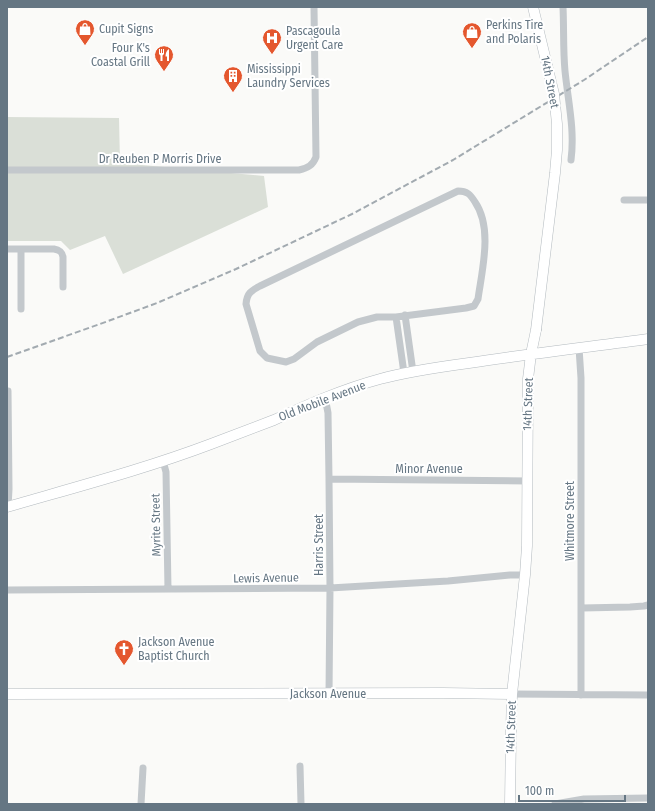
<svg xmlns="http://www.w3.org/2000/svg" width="655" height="811" font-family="'Fira Sans Condensed',sans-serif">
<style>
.green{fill:#dadfd7}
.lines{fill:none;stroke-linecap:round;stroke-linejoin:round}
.secondary-casing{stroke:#b3babf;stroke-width:11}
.street{stroke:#c3c8cc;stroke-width:7}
.secondary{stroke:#fff;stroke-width:10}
.rail{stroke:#a2aab0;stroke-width:2;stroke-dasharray:6 3;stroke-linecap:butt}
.secondary-bridge-casing{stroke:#b3babf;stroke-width:11;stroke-linecap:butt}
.secondary-bridge{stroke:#fff;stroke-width:10}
.labels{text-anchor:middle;stroke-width:4;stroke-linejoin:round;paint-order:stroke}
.poi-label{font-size:12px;fill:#657683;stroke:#fff;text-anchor:start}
.street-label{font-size:12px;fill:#657683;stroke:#fff}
</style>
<rect width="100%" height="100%" fill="#fafaf8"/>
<path class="green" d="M 7,117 L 119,118 L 120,163 L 264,176 L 268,207 L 123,274 L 105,236 L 70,250 L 61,241 L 7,241 Z"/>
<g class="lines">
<g class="secondary-casing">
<path id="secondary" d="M 7,507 C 76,487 145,469 211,444 C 232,436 253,428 274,420 C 309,404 343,389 380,379 C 409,371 439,367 469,363 C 528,354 588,347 648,339
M 7,694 L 443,693 L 512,694
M 510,804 L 511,731 L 512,694 L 525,575 L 527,546 L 528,379 L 531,354 L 536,330"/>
</g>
<path class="street" d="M 563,7 C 564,28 563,50 565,71 C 568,101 575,130 571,160
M 7,170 L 299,170 C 308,168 313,165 316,157 L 314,7
M 458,191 C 467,191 470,194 475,202 C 493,228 482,270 478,299 L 474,306 L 466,308 L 396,317 L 377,317 L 358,322 L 317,342 L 294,359 L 286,362 L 267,358 L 260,351 L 246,304 C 247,293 251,291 260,286 Z
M 624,200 L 648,200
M 7,249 L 54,249 C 60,250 62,252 63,257 L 63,287
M 21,249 L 21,309
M 405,315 L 413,372
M 396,317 L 404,373
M 579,348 L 581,378 L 581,695
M 325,397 L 328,413 L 329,479 L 330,588 L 329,694
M 163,461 L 166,472 L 168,589
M 329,479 L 528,481
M 8,507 L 9,489 L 8,391
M 7,590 L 330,588 L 448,581 L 510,575 L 525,575
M 582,608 L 630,607 L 644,606 L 648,605
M 512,694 L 648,695
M 300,766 L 301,804
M 141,804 L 143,768
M 555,804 L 584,799 L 648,798"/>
<use href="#secondary" class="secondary"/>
<path class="rail" d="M 7,357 L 100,324 L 157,303 L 236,269 L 352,214 L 453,160 L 584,80 L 648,37"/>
<g class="secondary-bridge-casing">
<path id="secondary-bridge" d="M 533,7 L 554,94 L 557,124 L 557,150 L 555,173 L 536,330"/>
</g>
<use href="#secondary-bridge" class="secondary-bridge"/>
</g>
<defs>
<g id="shop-pin" transform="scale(1)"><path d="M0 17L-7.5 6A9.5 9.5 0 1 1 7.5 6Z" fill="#e4572e" stroke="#fff"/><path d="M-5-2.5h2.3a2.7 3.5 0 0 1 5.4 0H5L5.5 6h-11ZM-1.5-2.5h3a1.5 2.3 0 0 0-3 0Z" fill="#fff"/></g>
<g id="hospital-pin" transform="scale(1)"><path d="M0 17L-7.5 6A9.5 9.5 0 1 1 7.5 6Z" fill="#e4572e" stroke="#fff"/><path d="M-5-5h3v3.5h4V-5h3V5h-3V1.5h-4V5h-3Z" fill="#fff"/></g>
<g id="restaurant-pin" transform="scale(1)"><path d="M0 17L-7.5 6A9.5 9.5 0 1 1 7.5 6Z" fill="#e4572e" stroke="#fff"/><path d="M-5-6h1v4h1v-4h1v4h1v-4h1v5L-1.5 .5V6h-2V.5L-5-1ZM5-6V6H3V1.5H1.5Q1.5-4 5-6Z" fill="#fff"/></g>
<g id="building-pin" transform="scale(1)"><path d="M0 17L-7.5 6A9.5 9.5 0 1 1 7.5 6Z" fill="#e4572e" stroke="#fff"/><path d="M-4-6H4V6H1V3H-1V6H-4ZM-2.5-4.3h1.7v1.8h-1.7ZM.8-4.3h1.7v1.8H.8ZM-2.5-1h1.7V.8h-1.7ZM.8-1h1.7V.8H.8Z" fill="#fff"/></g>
<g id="church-pin" transform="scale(1)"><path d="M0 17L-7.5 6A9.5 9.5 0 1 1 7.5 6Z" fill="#e4572e" stroke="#fff"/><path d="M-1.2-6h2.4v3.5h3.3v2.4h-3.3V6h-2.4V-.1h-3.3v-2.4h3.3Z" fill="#fff"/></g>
</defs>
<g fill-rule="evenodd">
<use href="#shop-pin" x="85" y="29"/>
<use href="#shop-pin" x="472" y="32"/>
<use href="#hospital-pin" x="272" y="38"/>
<use href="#restaurant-pin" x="164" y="55"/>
<use href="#building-pin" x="233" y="76"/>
<use href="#church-pin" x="124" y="649"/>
</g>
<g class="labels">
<g class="poi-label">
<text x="486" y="29">Perkins Tire<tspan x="486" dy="14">and Polaris</tspan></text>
<text x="99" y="33">Cupit Signs</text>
<text x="286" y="35">Pascagoula<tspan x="286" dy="14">Urgent Care</tspan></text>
<text x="150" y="52" text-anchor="end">Four K's<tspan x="150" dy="14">Coastal Grill</tspan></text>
<text x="247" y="73">Mississippi<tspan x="247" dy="14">Laundry Services</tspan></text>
<text x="138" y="646">Jackson Avenue<tspan x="138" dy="14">Baptist Church</tspan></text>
</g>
<g class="street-label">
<text transform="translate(550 82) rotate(79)" y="4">14th Street</text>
<text x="160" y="163">Dr Reuben P Morris Drive</text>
<text transform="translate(322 401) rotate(-21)" y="4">Old Mobile Avenue</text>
<text transform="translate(528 404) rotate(-88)" y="4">14th Street</text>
<text x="429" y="473">Minor Avenue</text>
<text transform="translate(570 521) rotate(-90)" y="4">Whitmore Street</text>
<text transform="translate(156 525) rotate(-91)" y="4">Myrite Street</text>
<text transform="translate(319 545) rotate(-90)" y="4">Harris Street</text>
<text transform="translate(266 578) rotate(-1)" y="4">Lewis Avenue</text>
<text x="328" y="698">Jackson Avenue</text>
<text transform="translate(511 727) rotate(-88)" y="4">14th Street</text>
</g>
</g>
<rect width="655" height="811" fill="none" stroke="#657683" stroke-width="16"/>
<path d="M519 795v6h106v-6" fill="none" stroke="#657683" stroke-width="2"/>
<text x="525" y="795" font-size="12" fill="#657683" stroke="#ffffff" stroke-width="3" paint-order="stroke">100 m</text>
</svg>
